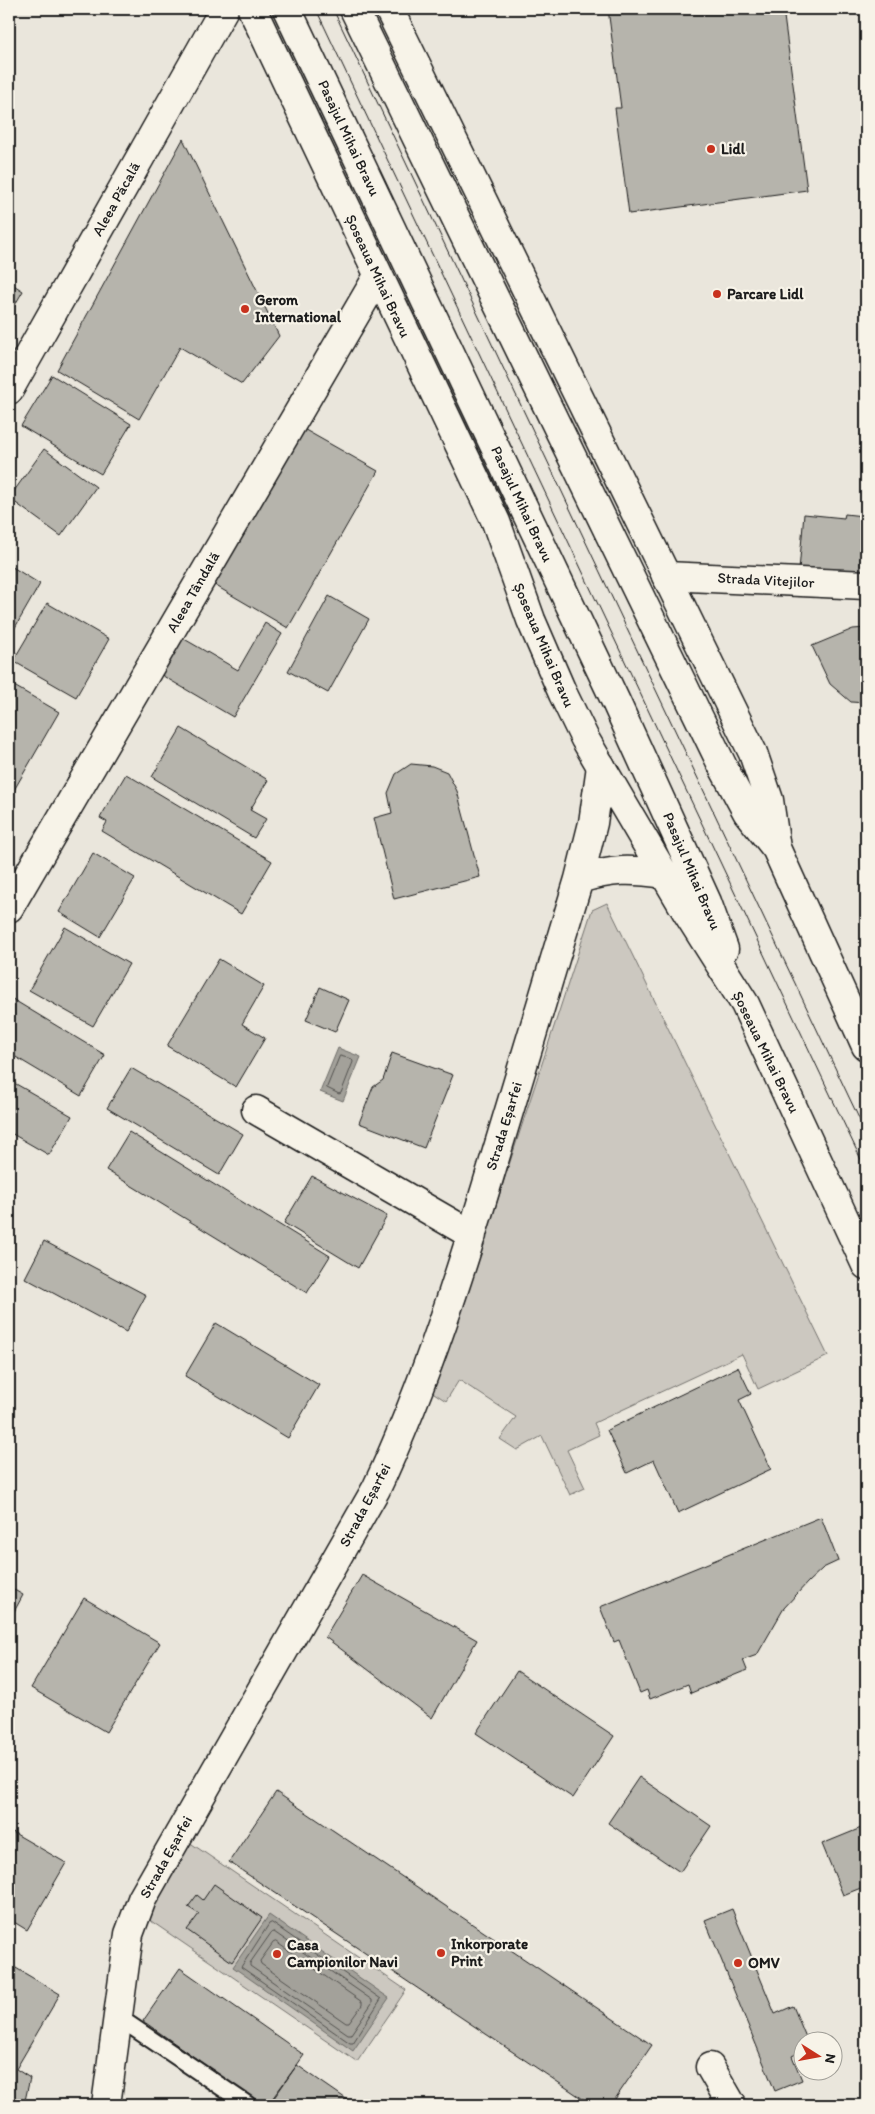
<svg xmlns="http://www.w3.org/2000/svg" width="875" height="2114" font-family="Itim,sans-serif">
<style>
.green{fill:#ccc8c0;stroke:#74726e}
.water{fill:#a3a19a;stroke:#6d6c68}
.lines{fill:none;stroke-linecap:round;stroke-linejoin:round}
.shore{stroke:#52514e;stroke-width:1}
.building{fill:#b6b4ac;stroke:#1c1c1c}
.lane-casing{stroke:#1c1c1c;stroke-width:20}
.street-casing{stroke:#1c1c1c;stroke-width:31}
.primary-casing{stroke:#1c1c1c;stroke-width:31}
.lane{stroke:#f7f3e8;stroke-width:16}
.street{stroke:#f7f3e8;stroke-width:28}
.primary{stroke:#f7f3e8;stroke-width:28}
.tram{stroke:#1c1c1c;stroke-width:1}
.poi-dot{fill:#c8321e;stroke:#f7f3e8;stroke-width:2}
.labels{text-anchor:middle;stroke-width:4.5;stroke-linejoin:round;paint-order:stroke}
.street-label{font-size:15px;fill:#1c1c1c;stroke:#f7f3e8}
.poi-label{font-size:15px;font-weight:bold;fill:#1c1c1c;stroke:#f7f3e8;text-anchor:start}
</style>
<rect width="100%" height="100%" fill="#eae6dc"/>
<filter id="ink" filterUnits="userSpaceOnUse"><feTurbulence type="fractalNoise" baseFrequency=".02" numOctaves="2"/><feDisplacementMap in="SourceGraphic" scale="10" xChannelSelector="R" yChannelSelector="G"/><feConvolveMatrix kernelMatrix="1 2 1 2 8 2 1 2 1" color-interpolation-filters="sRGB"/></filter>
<g filter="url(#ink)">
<path class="green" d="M 607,903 L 828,1356 L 758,1389 L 742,1354 L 594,1423 L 599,1435 L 567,1450 L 585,1488 L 570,1495 L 542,1436 L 517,1450 L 500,1439 L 516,1417 L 459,1380 L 446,1401 L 431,1391 L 453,1337 L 592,910 Z
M 189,1842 L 406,1990 L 357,2062 L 148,1919 Z"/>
<path class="water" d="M 338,1048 L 361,1057 L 343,1101 L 320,1092 Z
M 269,1915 L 389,1998 L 353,2051 L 233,1967 Z"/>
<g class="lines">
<path class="shore" d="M 340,1056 L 352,1059 L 353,1062 L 341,1093 L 339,1094 L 327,1088 Z
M 272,1923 L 381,1999 L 353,2043 L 350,2043 L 241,1967 L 269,1924 Z
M 274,1932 L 372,2000 L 372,2003 L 351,2034 L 348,2034 L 250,1966 L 250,1963 L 271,1933 Z
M 276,1942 L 362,2002 L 362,2005 L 349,2023 L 346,2023 L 261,1964 L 260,1961 L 273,1943 Z"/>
</g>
<path class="building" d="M 608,9 L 783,9 L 807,190 L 629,214 L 615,108 L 621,108 Z
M 183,139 L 279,336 L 242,384 L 180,347 L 139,419 L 57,370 Z
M 9,282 L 23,291 L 9,315 Z
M 52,375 L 131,424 L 101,474 L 21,426 Z
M 300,427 L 378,471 L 288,628 L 211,583 Z
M 44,449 L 96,487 L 61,536 L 9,498 Z
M 864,511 L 866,511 L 866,577 L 799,570 L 804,514 L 844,518 L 845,514 L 863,516 Z
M 9,565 L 40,584 L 9,638 Z
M 329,596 L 369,619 L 328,693 L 288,671 Z
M 47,603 L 109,639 L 76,697 L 13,661 Z
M 265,623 L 282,634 L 233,717 L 158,673 L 179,636 L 238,670 Z
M 866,628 L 866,703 L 851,702 L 830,684 L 812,646 L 853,629 Z
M 9,683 L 59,712 L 10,797 L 9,797 Z
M 181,728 L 268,780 L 250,810 L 266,819 L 254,838 L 152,777 Z
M 411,764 L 432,766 L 447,772 L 457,791 L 480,877 L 394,899 L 374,818 L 392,813 L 388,793 L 396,774 Z
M 126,774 L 272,861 L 241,914 L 102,831 L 107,822 L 100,818 Z
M 93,853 L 135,878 L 100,937 L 59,912 Z
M 65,927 L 129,964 L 93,1026 L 29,990 Z
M 219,959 L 264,986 L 242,1024 L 265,1038 L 236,1087 L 167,1046 Z
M 320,987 L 349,1000 L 335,1032 L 306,1020 Z
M 9,997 L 105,1055 L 81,1096 L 9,1053 Z
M 392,1053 L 453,1075 L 424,1148 L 359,1123 L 373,1087 L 383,1080 Z
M 131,1068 L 243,1134 L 219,1175 L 107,1108 Z
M 9,1080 L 72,1116 L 49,1155 L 9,1132 Z
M 129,1132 L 330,1256 L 307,1293 L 106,1170 Z
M 312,1176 L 387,1216 L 358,1268 L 284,1223 Z
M 44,1241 L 146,1295 L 126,1332 L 25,1278 Z
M 216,1323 L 319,1385 L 288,1438 L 185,1376 Z
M 738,1367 L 751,1394 L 739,1400 L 771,1469 L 678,1513 L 654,1460 L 627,1473 L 607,1430 Z
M 821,1517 L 838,1561 L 823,1568 L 808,1582 L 784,1608 L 757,1655 L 743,1660 L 747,1670 L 691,1693 L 688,1684 L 650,1699 L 647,1690 L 640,1693 L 619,1640 L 614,1642 L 600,1607 Z
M 362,1575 L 477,1640 L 432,1718 L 325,1637 Z
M 9,1587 L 23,1595 L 9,1621 Z
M 84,1598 L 160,1643 L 106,1732 L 31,1688 Z
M 517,1671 L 614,1736 L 573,1798 L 476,1733 Z
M 639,1777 L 711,1826 L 680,1872 L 608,1823 Z
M 276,1792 L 652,2045 L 611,2105 L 592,2105 L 229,1862 Z
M 866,1826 L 866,1886 L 843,1895 L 822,1844 Z
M 9,1830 L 66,1863 L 27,1930 L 9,1919 Z
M 214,1884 L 262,1918 L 232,1962 L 187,1930 L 199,1914 L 188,1907 L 197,1895 L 203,1900 Z
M 732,1909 L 775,2014 L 793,2006 L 808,2042 L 802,2042 L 802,2051 L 792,2056 L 802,2080 L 775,2091 L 705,1920 Z
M 9,1964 L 60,1994 L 16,2069 L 30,2078 L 24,2105 L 9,2105 Z
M 180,1968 L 304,2055 L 269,2105 L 262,2105 L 143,2021 Z
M 297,2065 L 355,2105 L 281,2105 L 272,2099 Z"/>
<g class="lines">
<g class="lane-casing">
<path id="lane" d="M 118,2017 L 248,2105"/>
</g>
<g class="street-casing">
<path id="street" d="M 9,390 L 224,9
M 666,576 L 866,585
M 579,879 C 613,869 630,869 665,874
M 9,908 L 378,276
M 256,1110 L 472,1235
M 710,2067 L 732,2105
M 106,2105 L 129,1934 L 142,1899 L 376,1489 C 427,1381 463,1265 497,1151 C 524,1060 551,969 579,879 L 593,823 L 601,766"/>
</g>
<g class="primary-casing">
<path id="primary" d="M 252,9 L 496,522 L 531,620 L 563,694 L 585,739 L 623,804 L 686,911 L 745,1004 L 866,1265
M 287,9 L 616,702 L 707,902 L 724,949
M 354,9 L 724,769 L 747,812 L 775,847
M 389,9 L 753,753 L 769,800 L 776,848 L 866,1046"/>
</g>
<use href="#lane" class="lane"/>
<use href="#street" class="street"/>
<use href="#primary" class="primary"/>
<path class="tram" d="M 316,9 L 866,1170
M 333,9 L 866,1133"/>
</g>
</g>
<g class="poi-dot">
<circle cx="711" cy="149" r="5"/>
<circle cx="717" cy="294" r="5"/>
<circle cx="245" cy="309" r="5"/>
<circle cx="441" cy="1953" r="5"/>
<circle cx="277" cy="1954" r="5"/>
<circle cx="738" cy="1963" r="5"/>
</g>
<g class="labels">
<g class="street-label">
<text transform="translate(349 138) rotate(65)" y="5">Pasajul Mihai Bravu</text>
<text transform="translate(116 199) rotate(-61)" y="5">Aleea Păcală</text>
<text transform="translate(378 276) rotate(65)" y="5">Șoseaua Mihai Bravu</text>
<text transform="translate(522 504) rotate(65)" y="5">Pasajul Mihai Bravu</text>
<text transform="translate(766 580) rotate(3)" y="5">Strada Vitejilor</text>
<text transform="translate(193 592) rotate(-60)" y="5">Aleea Tândală</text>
<text transform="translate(544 645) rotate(67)" y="5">Șoseaua Mihai Bravu</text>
<text transform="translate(692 871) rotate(67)" y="5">Pasajul Mihai Bravu</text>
<text transform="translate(766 1052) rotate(64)" y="5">Șoseaua Mihai Bravu</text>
<text transform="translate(504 1126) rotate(-73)" y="5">Strada Eșarfei</text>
<text transform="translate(365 1505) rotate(-62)" y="5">Strada Eșarfei</text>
<text transform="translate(166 1857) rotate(-61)" y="5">Strada Eșarfei</text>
</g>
<g class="poi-label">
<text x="721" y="154">Lidl</text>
<text x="727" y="299">Parcare Lidl</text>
<text x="255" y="305">Gerom<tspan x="255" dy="17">International</tspan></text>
<text x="451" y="1949">Inkorporate<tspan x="451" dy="17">Print</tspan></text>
<text x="287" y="1950">Casa<tspan x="287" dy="17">Campionilor Navi</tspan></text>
<text x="748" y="1968">OMV</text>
</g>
</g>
<rect width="875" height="2114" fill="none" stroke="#f7f3e8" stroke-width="30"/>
<rect x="15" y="15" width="845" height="2084" fill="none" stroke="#1c1c1c" stroke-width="2" filter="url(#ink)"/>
<g transform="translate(818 2056) rotate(101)"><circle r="24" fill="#f7f3e8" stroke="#9f9d96"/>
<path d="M0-4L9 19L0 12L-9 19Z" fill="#c8321e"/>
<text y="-8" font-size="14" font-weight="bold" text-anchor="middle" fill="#1c1c1c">N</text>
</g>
</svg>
